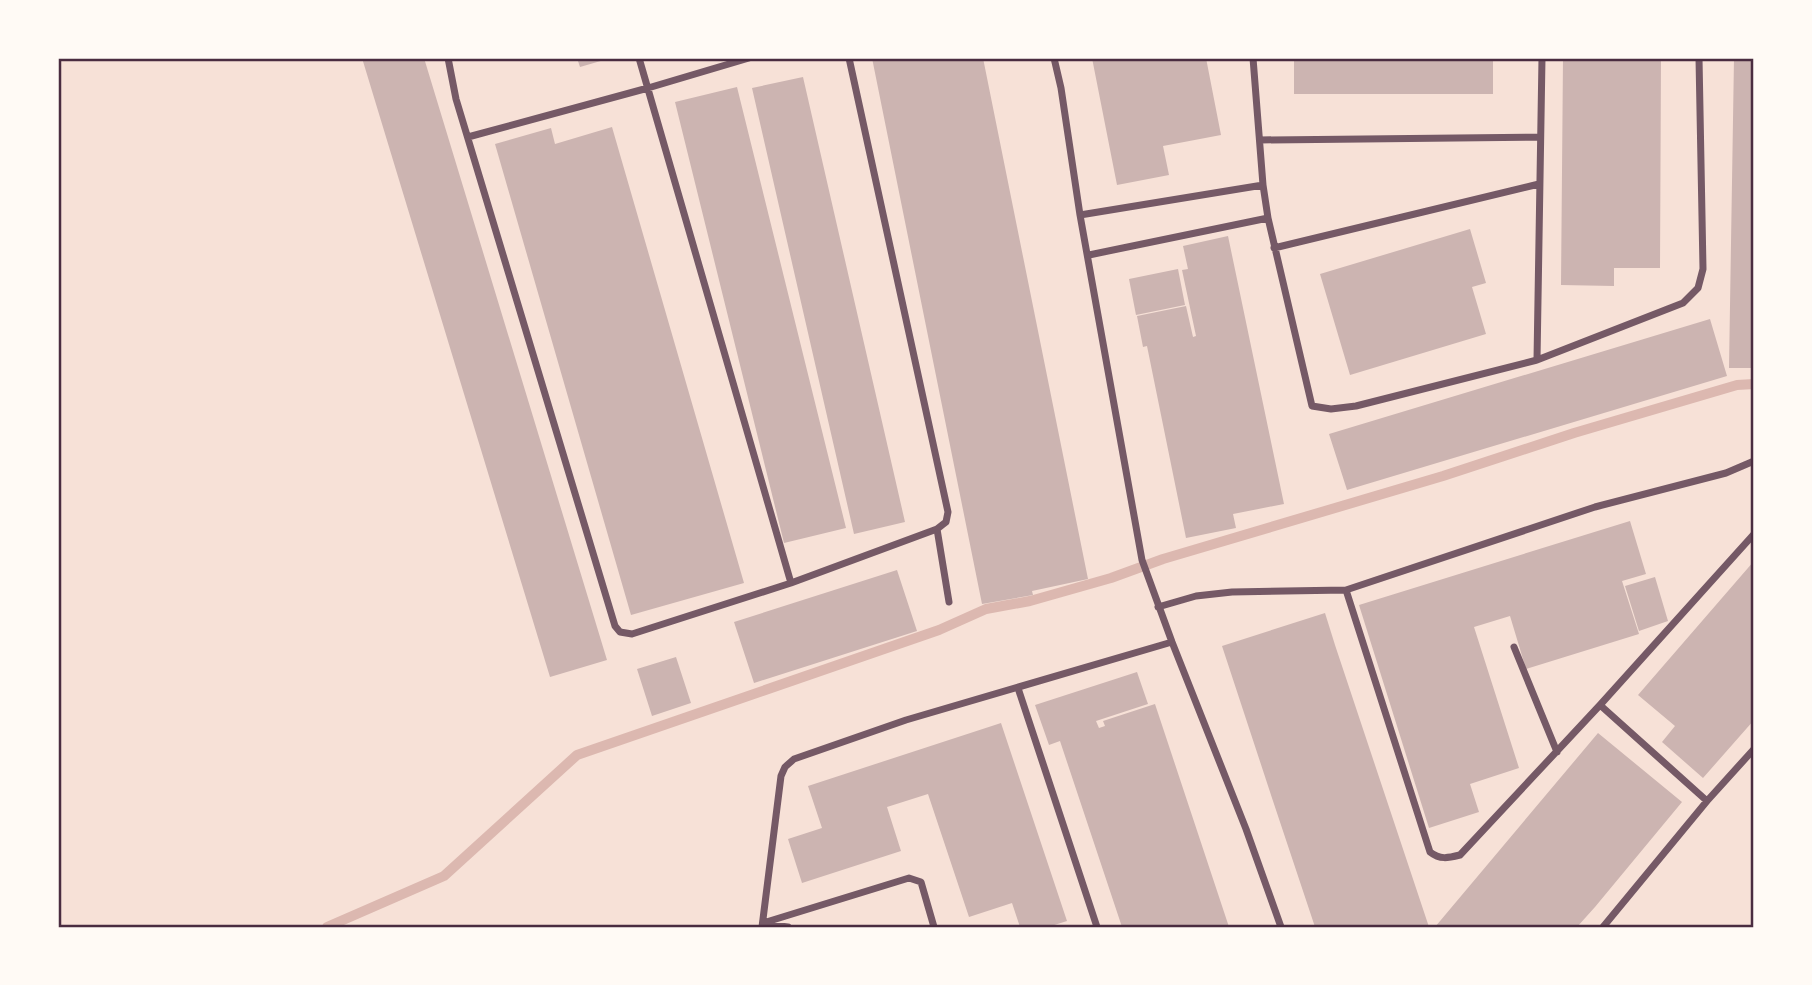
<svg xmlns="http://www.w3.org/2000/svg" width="1812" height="985" font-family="Jost,sans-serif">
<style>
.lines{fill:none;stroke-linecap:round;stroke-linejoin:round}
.stream{stroke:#dcb8b0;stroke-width:10}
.building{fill:#ccb4b1}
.minor{stroke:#755966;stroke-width:7}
.neatline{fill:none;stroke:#4a2c40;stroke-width:2.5}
</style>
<rect width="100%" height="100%" fill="#f7e1d7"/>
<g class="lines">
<path class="stream" d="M 327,927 L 444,876 L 577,755 L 939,630 L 986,609 L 1030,601 L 1111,578 L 1163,559 L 1443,476 L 1574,433 L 1737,385 L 1754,384"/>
</g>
<path class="building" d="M 362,58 L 424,58 L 607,660 L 550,677 Z
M 577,58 L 611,58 L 580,67 Z
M 872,58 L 983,58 L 1088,579 L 1032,591 L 1033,595 L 982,604 Z
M 1092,58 L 1206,58 L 1221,135 L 1163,146 L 1169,175 L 1117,185 Z
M 1294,58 L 1493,58 L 1493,94 L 1294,94 Z
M 1563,58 L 1661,58 L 1660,268 L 1614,268 L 1614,286 L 1561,285 Z
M 1734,58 L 1754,58 L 1754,368 L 1729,368 Z
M 803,77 L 905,522 L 854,534 L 752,88 Z
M 737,87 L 846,528 L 784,543 L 675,102 Z
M 612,127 L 744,583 L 631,615 L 495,144 L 551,128 L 555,144 Z
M 1470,229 L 1486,283 L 1472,287 L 1486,334 L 1350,375 L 1320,274 Z
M 1228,236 L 1284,504 L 1233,514 L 1236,528 L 1186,538 L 1147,346 L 1143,347 L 1137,316 L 1186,306 L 1193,337 L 1196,336 L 1182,270 L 1188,269 L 1183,246 Z
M 1178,269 L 1185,305 L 1136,315 L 1129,279 Z
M 1710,319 L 1727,376 L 1347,490 L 1329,434 Z
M 1630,521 L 1646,574 L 1622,581 L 1639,634 L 1526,669 L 1510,616 L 1474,627 L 1519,768 L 1470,784 L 1479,812 L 1429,828 L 1359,605 Z
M 1754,561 L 1754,720 L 1703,778 L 1662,742 L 1675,726 L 1638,695 Z
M 897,570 L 917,631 L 754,683 L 734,622 Z
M 1655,577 L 1668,621 L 1639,631 L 1625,586 Z
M 1325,613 L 1335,645 L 1429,927 L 1315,927 L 1273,801 L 1222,646 Z
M 676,657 L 691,703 L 652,716 L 637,669 Z
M 1137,672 L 1148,704 L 1096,721 L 1099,728 L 1105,726 L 1103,721 L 1155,704 L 1229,927 L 1122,927 L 1060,741 L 1049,745 L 1035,705 Z
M 1001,723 L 1067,921 L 1048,927 L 1020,927 L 1012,903 L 969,917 L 928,794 L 887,807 L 901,851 L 802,883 L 788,839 L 822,828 L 808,786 Z
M 1598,733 L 1682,802 L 1595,907 L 1577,927 L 1435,927 Z"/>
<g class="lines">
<path class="minor" d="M 448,58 L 456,99 L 615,626 L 620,632 L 632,634 L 791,583 L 937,529 L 946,522 L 948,512 L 849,58
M 639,58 L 791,583
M 1054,58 L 1061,88 L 1080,215 L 1142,560 L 1172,642 L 1246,829 L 1281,927
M 1253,58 L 1263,185 L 1268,218 L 1312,406 L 1331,409 L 1356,406 L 1537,360 L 1683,303 L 1698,288 L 1703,269 L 1699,58
M 468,137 L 648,88 L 749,58
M 1260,140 L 1540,137
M 1080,215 L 1263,185
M 1274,248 L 1539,184
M 1089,255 L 1268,218
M 1537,360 L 1542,58
M 937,529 L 949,602
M 1346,590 L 1430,852 C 1440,860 1448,858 1460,855 L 1600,705 L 1754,534
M 1158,607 L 1196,596 L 1232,592 L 1346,590 L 1595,507 L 1726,473 L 1754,461
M 1514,647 L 1557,752
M 1018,688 L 1097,927
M 1600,705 L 1707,801
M 763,923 L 909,878 L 921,882 L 934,927
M 765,924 L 788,927
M 762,927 L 781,776 L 785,767 L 794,759 L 906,720 L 1172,642
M 1603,927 L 1707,801 L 1754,749"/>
</g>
<rect width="1812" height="985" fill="none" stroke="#fffaf5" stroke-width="119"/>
<rect x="60" y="60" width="1692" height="866" class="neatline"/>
</svg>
